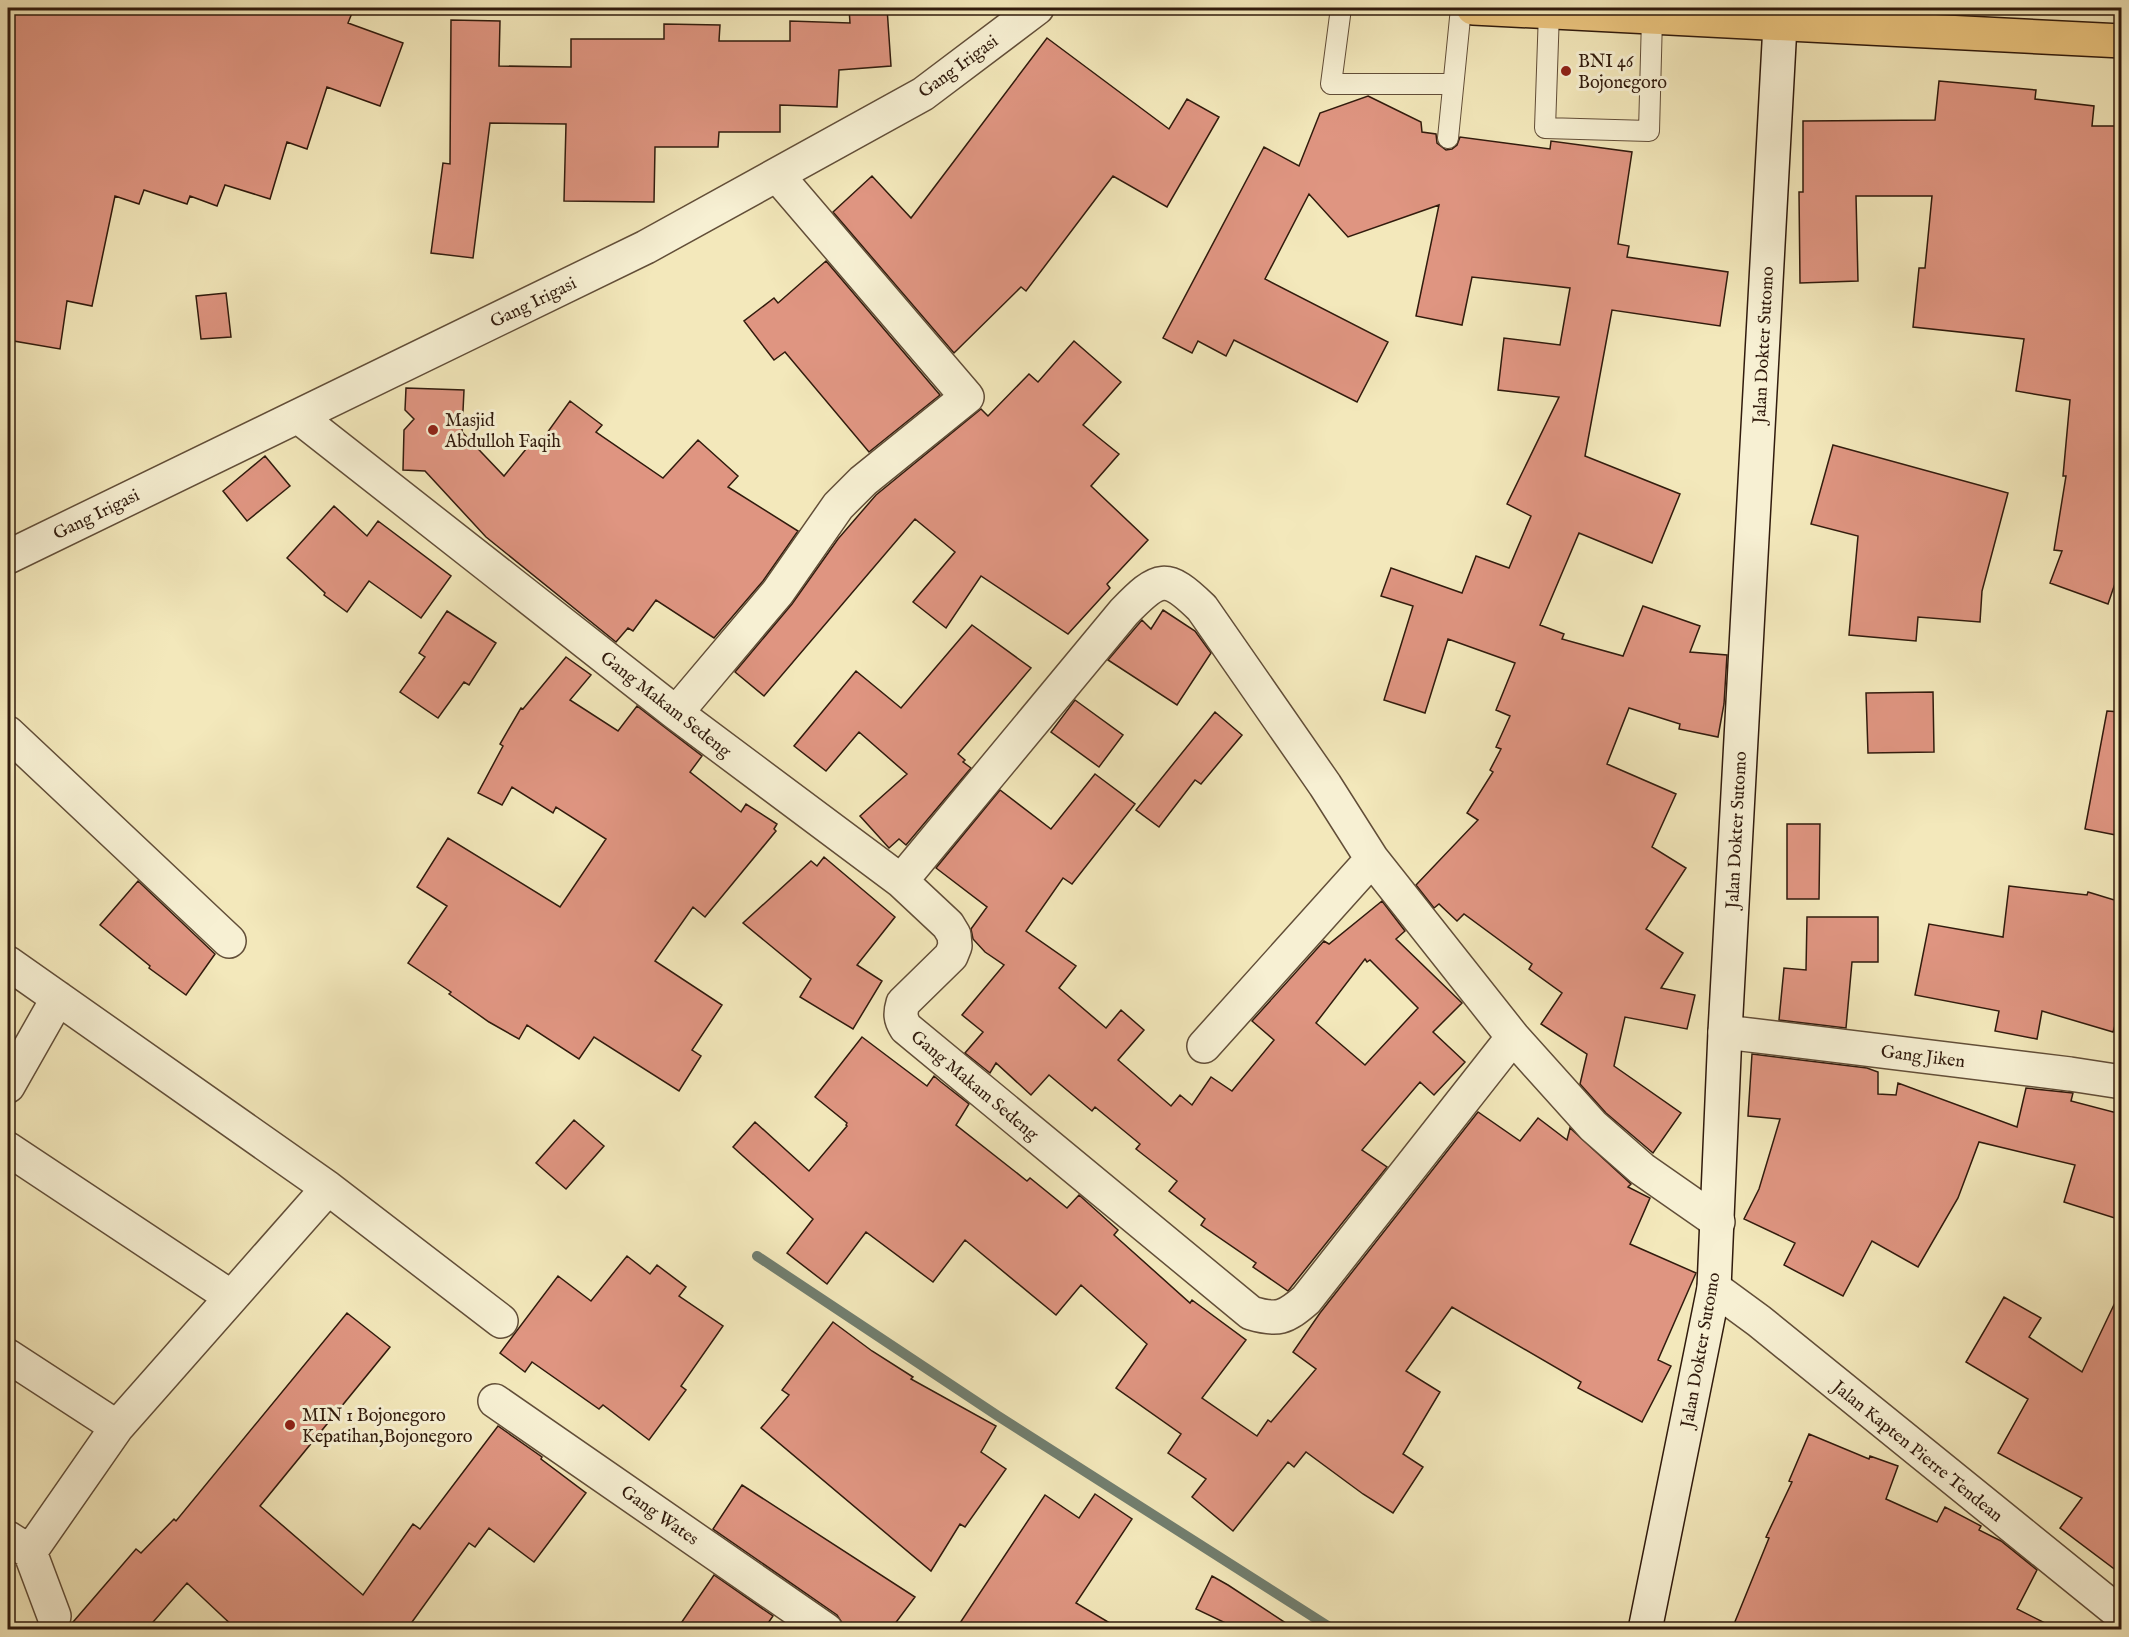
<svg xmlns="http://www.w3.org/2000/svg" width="2129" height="1637" font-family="'IM FELL English',serif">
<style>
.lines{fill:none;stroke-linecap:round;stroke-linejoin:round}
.stream{stroke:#717e6f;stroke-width:10}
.building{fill:#df9581;stroke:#311b0d;stroke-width:1.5;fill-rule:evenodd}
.service-casing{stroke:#624e38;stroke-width:22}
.minor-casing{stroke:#624e38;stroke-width:36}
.secondary-casing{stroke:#311b0d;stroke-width:36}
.primary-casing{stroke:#311b0d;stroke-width:36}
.service{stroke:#f7f0d3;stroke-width:20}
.minor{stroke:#f7f0d3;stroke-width:33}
.secondary{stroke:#f7f0d3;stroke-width:33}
.primary{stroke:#eac47e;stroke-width:33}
.poi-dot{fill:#8f2418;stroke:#f7f0d3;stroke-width:2}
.labels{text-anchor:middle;stroke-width:6;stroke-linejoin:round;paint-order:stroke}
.poi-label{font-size:18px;fill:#311b0d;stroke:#f7f0d3;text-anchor:start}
.street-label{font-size:18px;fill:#311b0d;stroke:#f7f0d3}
</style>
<rect width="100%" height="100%" fill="#f3e8bb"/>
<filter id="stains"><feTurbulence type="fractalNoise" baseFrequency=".00333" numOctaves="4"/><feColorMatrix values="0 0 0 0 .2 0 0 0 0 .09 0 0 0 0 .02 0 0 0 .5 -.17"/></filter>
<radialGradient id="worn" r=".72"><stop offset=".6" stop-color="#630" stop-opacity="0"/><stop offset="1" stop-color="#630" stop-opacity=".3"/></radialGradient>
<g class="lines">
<path class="stream" d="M 757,1256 L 998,1416 L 1334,1630"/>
</g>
<path class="building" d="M 8,8 L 335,8 L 352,13 L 348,23 L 403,43 L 380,106 L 327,87 L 307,149 L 287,142 L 270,199 L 225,185 L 217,206 L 190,196 L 187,204 L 144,190 L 139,204 L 115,196 L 92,306 L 67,301 L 60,349 L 8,340 L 8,320 L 14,281 L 8,280 Z
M 849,8 L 887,8 L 891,66 L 839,70 L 837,107 L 780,105 L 780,132 L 719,132 L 718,147 L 655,147 L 654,202 L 564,201 L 566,124 L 490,123 L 473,258 L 431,253 L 443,163 L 450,164 L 451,20 L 500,21 L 499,66 L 571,67 L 571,39 L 664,39 L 664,24 L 720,25 L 719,41 L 790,41 L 790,21 L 850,23 Z
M 1047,38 L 1169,129 L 1187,99 L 1219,117 L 1167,207 L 1113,176 L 1026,291 L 1021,287 L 954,353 L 833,212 L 872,176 L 911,218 Z
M 1939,81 L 2036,90 L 2035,99 L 2094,106 L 2092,126 L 2121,126 L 2121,566 L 2108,604 L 2050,583 L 2062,551 L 2054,550 L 2066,476 L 2063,476 L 2070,400 L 2016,391 L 2024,339 L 1913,327 L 1919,268 L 1925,268 L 1932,196 L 1856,196 L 1858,281 L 1800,283 L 1799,192 L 1803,192 L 1803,121 L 1935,120 Z
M 1368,96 L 1421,122 L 1422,132 L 1436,134 L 1437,143 L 1446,150 L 1452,149 L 1457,145 L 1460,137 L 1550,149 L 1551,141 L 1632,152 L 1618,244 L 1629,246 L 1627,257 L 1728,272 L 1720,326 L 1612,310 L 1585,456 L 1680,494 L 1652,563 L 1579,533 L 1540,625 L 1564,634 L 1562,639 L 1623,656 L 1643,606 L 1700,626 L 1690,652 L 1727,655 L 1724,704 L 1718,737 L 1679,729 L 1680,724 L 1629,708 L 1607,764 L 1676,794 L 1652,847 L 1686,868 L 1646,929 L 1683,953 L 1661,988 L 1695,995 L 1687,1029 L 1625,1017 L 1614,1066 L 1681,1113 L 1653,1153 L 1606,1113 L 1580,1084 L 1587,1054 L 1541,1024 L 1562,993 L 1529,969 L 1532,964 L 1464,914 L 1457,921 L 1439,904 L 1434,908 L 1416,885 L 1478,820 L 1467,813 L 1493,772 L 1490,770 L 1501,749 L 1496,747 L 1510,716 L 1496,710 L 1515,663 L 1448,639 L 1425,713 L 1384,700 L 1413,606 L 1381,596 L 1391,568 L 1462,593 L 1476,556 L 1509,568 L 1531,516 L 1507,504 L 1559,397 L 1498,390 L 1504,338 L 1560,345 L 1570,288 L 1472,277 L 1462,325 L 1416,316 L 1439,205 L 1348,237 L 1309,194 L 1265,279 L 1388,342 L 1357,402 L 1234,340 L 1226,356 L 1198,341 L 1192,353 L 1163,338 L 1264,147 L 1299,166 L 1320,113 Z
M 826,261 L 940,395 L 869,452 L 785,352 L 774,360 L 744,321 L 774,298 L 778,303 Z
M 226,293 L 231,337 L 201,339 L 196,296 Z
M 1074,341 L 1121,382 L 1083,425 L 1119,454 L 1091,486 L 1148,540 L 1107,584 L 1110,588 L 1068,634 L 981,576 L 946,628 L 913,602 L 955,552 L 915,519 L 764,696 L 735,672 L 792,604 L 838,539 L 876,495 L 981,409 L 988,416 L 1029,374 L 1038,382 Z
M 406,388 L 464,390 L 462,432 L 504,476 L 531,443 L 537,447 L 570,401 L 602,425 L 596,432 L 663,478 L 698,440 L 738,476 L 728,487 L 798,531 L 763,581 L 714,638 L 656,600 L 633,631 L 628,628 L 616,642 L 486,537 L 425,471 L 403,470 L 404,430 L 414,419 L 405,410 Z
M 1833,445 L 2008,493 L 1982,591 L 1980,622 L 1918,617 L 1916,641 L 1849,635 L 1858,536 L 1811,524 Z
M 265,456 L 290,486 L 247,521 L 223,491 Z
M 334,506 L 367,536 L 378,521 L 451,576 L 421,618 L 369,581 L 347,612 L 324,595 L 325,593 L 287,558 Z
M 1163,610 L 1195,631 L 1211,653 L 1177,705 L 1108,660 L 1142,620 L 1151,629 Z
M 447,611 L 496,643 L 469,685 L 464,682 L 438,718 L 400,692 L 425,657 L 419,653 Z
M 972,625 L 1031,668 L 958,754 L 965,760 L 963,762 L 971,768 L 906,845 L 899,839 L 889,848 L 860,816 L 907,774 L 859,732 L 826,771 L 794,746 L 856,671 L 901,708 Z
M 566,657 L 591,675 L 570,700 L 618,731 L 637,706 L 702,756 L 690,772 L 741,812 L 746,804 L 777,824 L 774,829 L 776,831 L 705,917 L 693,907 L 655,961 L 722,1005 L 692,1050 L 701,1056 L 679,1091 L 594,1037 L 579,1059 L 527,1025 L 519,1039 L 489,1022 L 449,994 L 451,992 L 408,963 L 447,906 L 417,887 L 448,838 L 560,907 L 606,839 L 556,807 L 553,813 L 512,787 L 502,805 L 478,793 L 503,746 L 500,744 L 521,708 L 523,709 Z
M 1933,692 L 1934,752 L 1868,753 L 1866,693 Z
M 1075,700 L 1123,735 L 1099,767 L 1051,732 Z
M 2107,711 L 2121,712 L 2121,836 L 2085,829 Z
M 1215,712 L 1242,735 L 1201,784 L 1195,780 L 1159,827 L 1136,810 Z
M 1095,774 L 1135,804 L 1072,884 L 1063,878 L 1026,931 L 1076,966 L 1059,988 L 1106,1028 L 1121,1010 L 1144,1030 L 1118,1060 L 1171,1106 L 1180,1095 L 1192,1105 L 1211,1077 L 1232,1091 L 1274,1040 L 1252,1021 L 1324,941 L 1329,944 L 1382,901 L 1405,931 L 1396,939 L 1462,1003 L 1433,1032 L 1465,1062 L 1434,1095 L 1420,1082 L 1362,1150 L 1387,1167 L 1288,1291 L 1253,1267 L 1256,1263 L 1201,1225 L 1205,1219 L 1169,1191 L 1177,1181 L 1136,1149 L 1140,1144 L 1095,1107 L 1092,1111 L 1049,1075 L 1031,1095 L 996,1063 L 990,1073 L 965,1053 L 983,1032 L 962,1015 L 1004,965 L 985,952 L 973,939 L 971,929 L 987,907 L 936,868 L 1000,790 L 1051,829 ZM 1365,959 L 1367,962 L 1370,960 L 1418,1008 L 1365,1065 L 1316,1023 Z
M 1787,824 L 1820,824 L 1819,899 L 1787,899 Z
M 824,857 L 895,917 L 857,965 L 882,981 L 853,1029 L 800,997 L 811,979 L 743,923 L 811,861 L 817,866 Z
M 138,881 L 215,954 L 186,995 L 149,968 L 150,966 L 100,925 Z
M 2009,886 L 2087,895 L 2088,892 L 2121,902 L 2121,1005 L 2113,1032 L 2042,1011 L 2037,1039 L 1995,1031 L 1999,1011 L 1915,995 L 1929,924 L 2003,937 Z
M 1807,917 L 1878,917 L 1878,962 L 1852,962 L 1846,1028 L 1779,1020 L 1784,968 L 1806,970 Z
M 862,1037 L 927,1086 L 934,1076 L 941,1082 L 969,1104 L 956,1125 L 1027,1181 L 1030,1178 L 1067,1208 L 1079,1195 L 1118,1230 L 1114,1235 L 1190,1303 L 1192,1300 L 1246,1340 L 1202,1398 L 1257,1436 L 1268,1420 L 1271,1422 L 1316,1369 L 1293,1352 L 1320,1313 L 1478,1112 L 1520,1141 L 1538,1118 L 1567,1140 L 1570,1128 L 1631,1184 L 1628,1187 L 1650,1198 L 1630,1244 L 1696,1273 L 1658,1360 L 1671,1366 L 1642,1422 L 1578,1388 L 1581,1382 L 1452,1307 L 1406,1371 L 1440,1392 L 1403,1454 L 1423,1467 L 1393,1513 L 1363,1494 L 1306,1452 L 1294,1467 L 1288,1462 L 1233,1531 L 1192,1497 L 1206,1479 L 1168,1453 L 1181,1434 L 1116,1388 L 1147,1344 L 1081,1285 L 1056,1315 L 965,1240 L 933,1282 L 866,1232 L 827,1284 L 787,1253 L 813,1219 L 733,1147 L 755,1122 L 809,1171 L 847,1126 L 846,1125 L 847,1123 L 815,1097 Z
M 1752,1054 L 1867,1068 L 1878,1072 L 1878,1094 L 1896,1095 L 1898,1083 L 2017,1127 L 2026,1088 L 2073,1093 L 2071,1101 L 2121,1114 L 2121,1220 L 2064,1202 L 2075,1165 L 1979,1142 L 1958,1198 L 1918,1267 L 1872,1241 L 1843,1296 L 1784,1265 L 1795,1243 L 1744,1219 L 1759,1189 L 1780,1119 L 1748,1116 Z
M 574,1120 L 604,1146 L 566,1189 L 536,1163 Z
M 627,1256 L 650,1274 L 657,1265 L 686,1287 L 679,1296 L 723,1326 L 681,1386 L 686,1390 L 649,1440 L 603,1405 L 599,1409 L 532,1362 L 525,1372 L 500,1353 L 558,1276 L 591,1301 Z
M 2121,1290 L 2121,1574 L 2060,1528 L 2082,1498 L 1998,1453 L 2028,1399 L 1966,1362 L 2004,1297 L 2041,1318 L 2029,1337 L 2082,1372 Z
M 347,1313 L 390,1347 L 260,1506 L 363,1595 L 413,1524 L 420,1529 L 498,1426 L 542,1457 L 541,1459 L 586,1493 L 534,1562 L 489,1528 L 475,1547 L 469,1543 L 407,1629 L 236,1629 L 187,1583 L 147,1629 L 67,1629 L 136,1549 L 141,1553 L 174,1519 L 176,1521 Z
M 833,1322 L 872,1351 L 913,1377 L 911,1379 L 996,1426 L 981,1452 L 1006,1469 L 965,1527 L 960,1524 L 931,1571 L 761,1428 L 789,1395 L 782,1390 Z
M 1809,1434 L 1869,1459 L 1870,1456 L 1898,1466 L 1886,1499 L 1937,1522 L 1945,1507 L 1981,1526 L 1979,1530 L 2001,1541 L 2037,1570 L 2017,1609 L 2057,1629 L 1732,1629 L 1769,1538 L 1766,1537 L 1792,1482 L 1789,1481 Z
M 742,1485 L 915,1597 L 891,1629 L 849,1629 L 844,1626 L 837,1615 L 713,1529 Z
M 1095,1494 L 1132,1519 L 1076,1603 L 1120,1629 L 956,1629 L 1045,1495 L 1079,1518 Z
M 714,1575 L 773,1616 L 764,1629 L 677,1629 Z
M 1212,1576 L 1228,1585 L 1295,1629 L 1238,1629 L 1196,1609 Z"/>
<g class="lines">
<g class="service-casing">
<path id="service" d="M 1341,8 L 1331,84 L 1453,84
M 1549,12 L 1545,128 L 1649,131 L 1652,18
M 1448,138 L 1461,8"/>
</g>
<g class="minor-casing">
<path id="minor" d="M 299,417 L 676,713 L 901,881 L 948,925 L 954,935 L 955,946 L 951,956 L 903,1003 C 900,1013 900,1019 906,1028 L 1251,1313 C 1278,1321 1285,1318 1306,1300 L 1513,1037
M 8,557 L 646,247 L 923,94 L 1037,8
M 676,713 L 778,592 L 838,506 L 863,481 L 967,397 L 777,175
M 8,733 L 229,941
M 901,881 L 1124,612 C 1159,576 1166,573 1202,608 L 1325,785 L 1372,859 L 1513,1037 L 1593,1126 L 1642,1169 L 1718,1222
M 8,963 L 328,1188 L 117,1427 L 30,1552 L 8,1538
M 1725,1032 L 2070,1074 L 2122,1082
M 1204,1046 L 1372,859
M 8,1086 L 58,998
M 8,1149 L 231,1297
M 328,1188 L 501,1321
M 1714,1288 L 1759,1321 L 2122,1615
M 8,1356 L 117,1427
M 495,1401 L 826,1630
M 30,1552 L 54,1616"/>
</g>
<g class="secondary-casing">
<path id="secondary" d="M 1645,1630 L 1714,1288 L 1725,1032 L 1780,25"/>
</g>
<g class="primary-casing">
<path id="primary" d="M 1473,8 L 2122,41"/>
</g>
<use href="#service" class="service"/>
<use href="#minor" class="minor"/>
<use href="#secondary" class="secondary"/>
<use href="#primary" class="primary"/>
</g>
<g class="poi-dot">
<circle cx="1566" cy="71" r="6"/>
<circle cx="433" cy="430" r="6"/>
<circle cx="290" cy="1425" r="6"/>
</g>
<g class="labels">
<g class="poi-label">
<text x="1578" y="67">BNI 46<tspan x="1578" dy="21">Bojonegoro</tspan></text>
<text x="445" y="426">Masjid<tspan x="445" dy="21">Abdulloh Faqih</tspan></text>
<text x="302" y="1421">MIN 1 Bojonegoro<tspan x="302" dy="21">Kepatihan,Bojonegoro</tspan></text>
</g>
<g class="street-label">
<text transform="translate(958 66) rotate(-36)" y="6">Gang Irigasi</text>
<text transform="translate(533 302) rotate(-26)" y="6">Gang Irigasi</text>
<text transform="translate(1763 345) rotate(-87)" y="6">Jalan Dokter Sutomo</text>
<text transform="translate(96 514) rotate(-26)" y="6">Gang Irigasi</text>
<text transform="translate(666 704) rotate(38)" y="6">Gang Makam Sedeng</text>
<text transform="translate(1736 830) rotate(-87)" y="6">Jalan Dokter Sutomo</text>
<text transform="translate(1923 1056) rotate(7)" y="6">Gang Jiken</text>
<text transform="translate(975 1085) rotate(40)" y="6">Gang Makam Sedeng</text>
<text transform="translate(1700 1350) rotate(-80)" y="6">Jalan Dokter Sutomo</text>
<text transform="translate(1918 1451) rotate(39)" y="6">Jalan Kapten Pierre Tendean</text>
<text transform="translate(660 1515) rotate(35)" y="6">Gang Wates</text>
</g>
</g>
<rect width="2129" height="1637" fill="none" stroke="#f3e8bb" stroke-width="30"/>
<rect x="9" y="9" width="2111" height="1619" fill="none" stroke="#311b0d" stroke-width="3"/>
<rect x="15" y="15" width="2099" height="1607" fill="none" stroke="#311b0d" stroke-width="1.5"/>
<rect width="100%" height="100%" filter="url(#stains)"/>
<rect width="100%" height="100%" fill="url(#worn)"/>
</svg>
